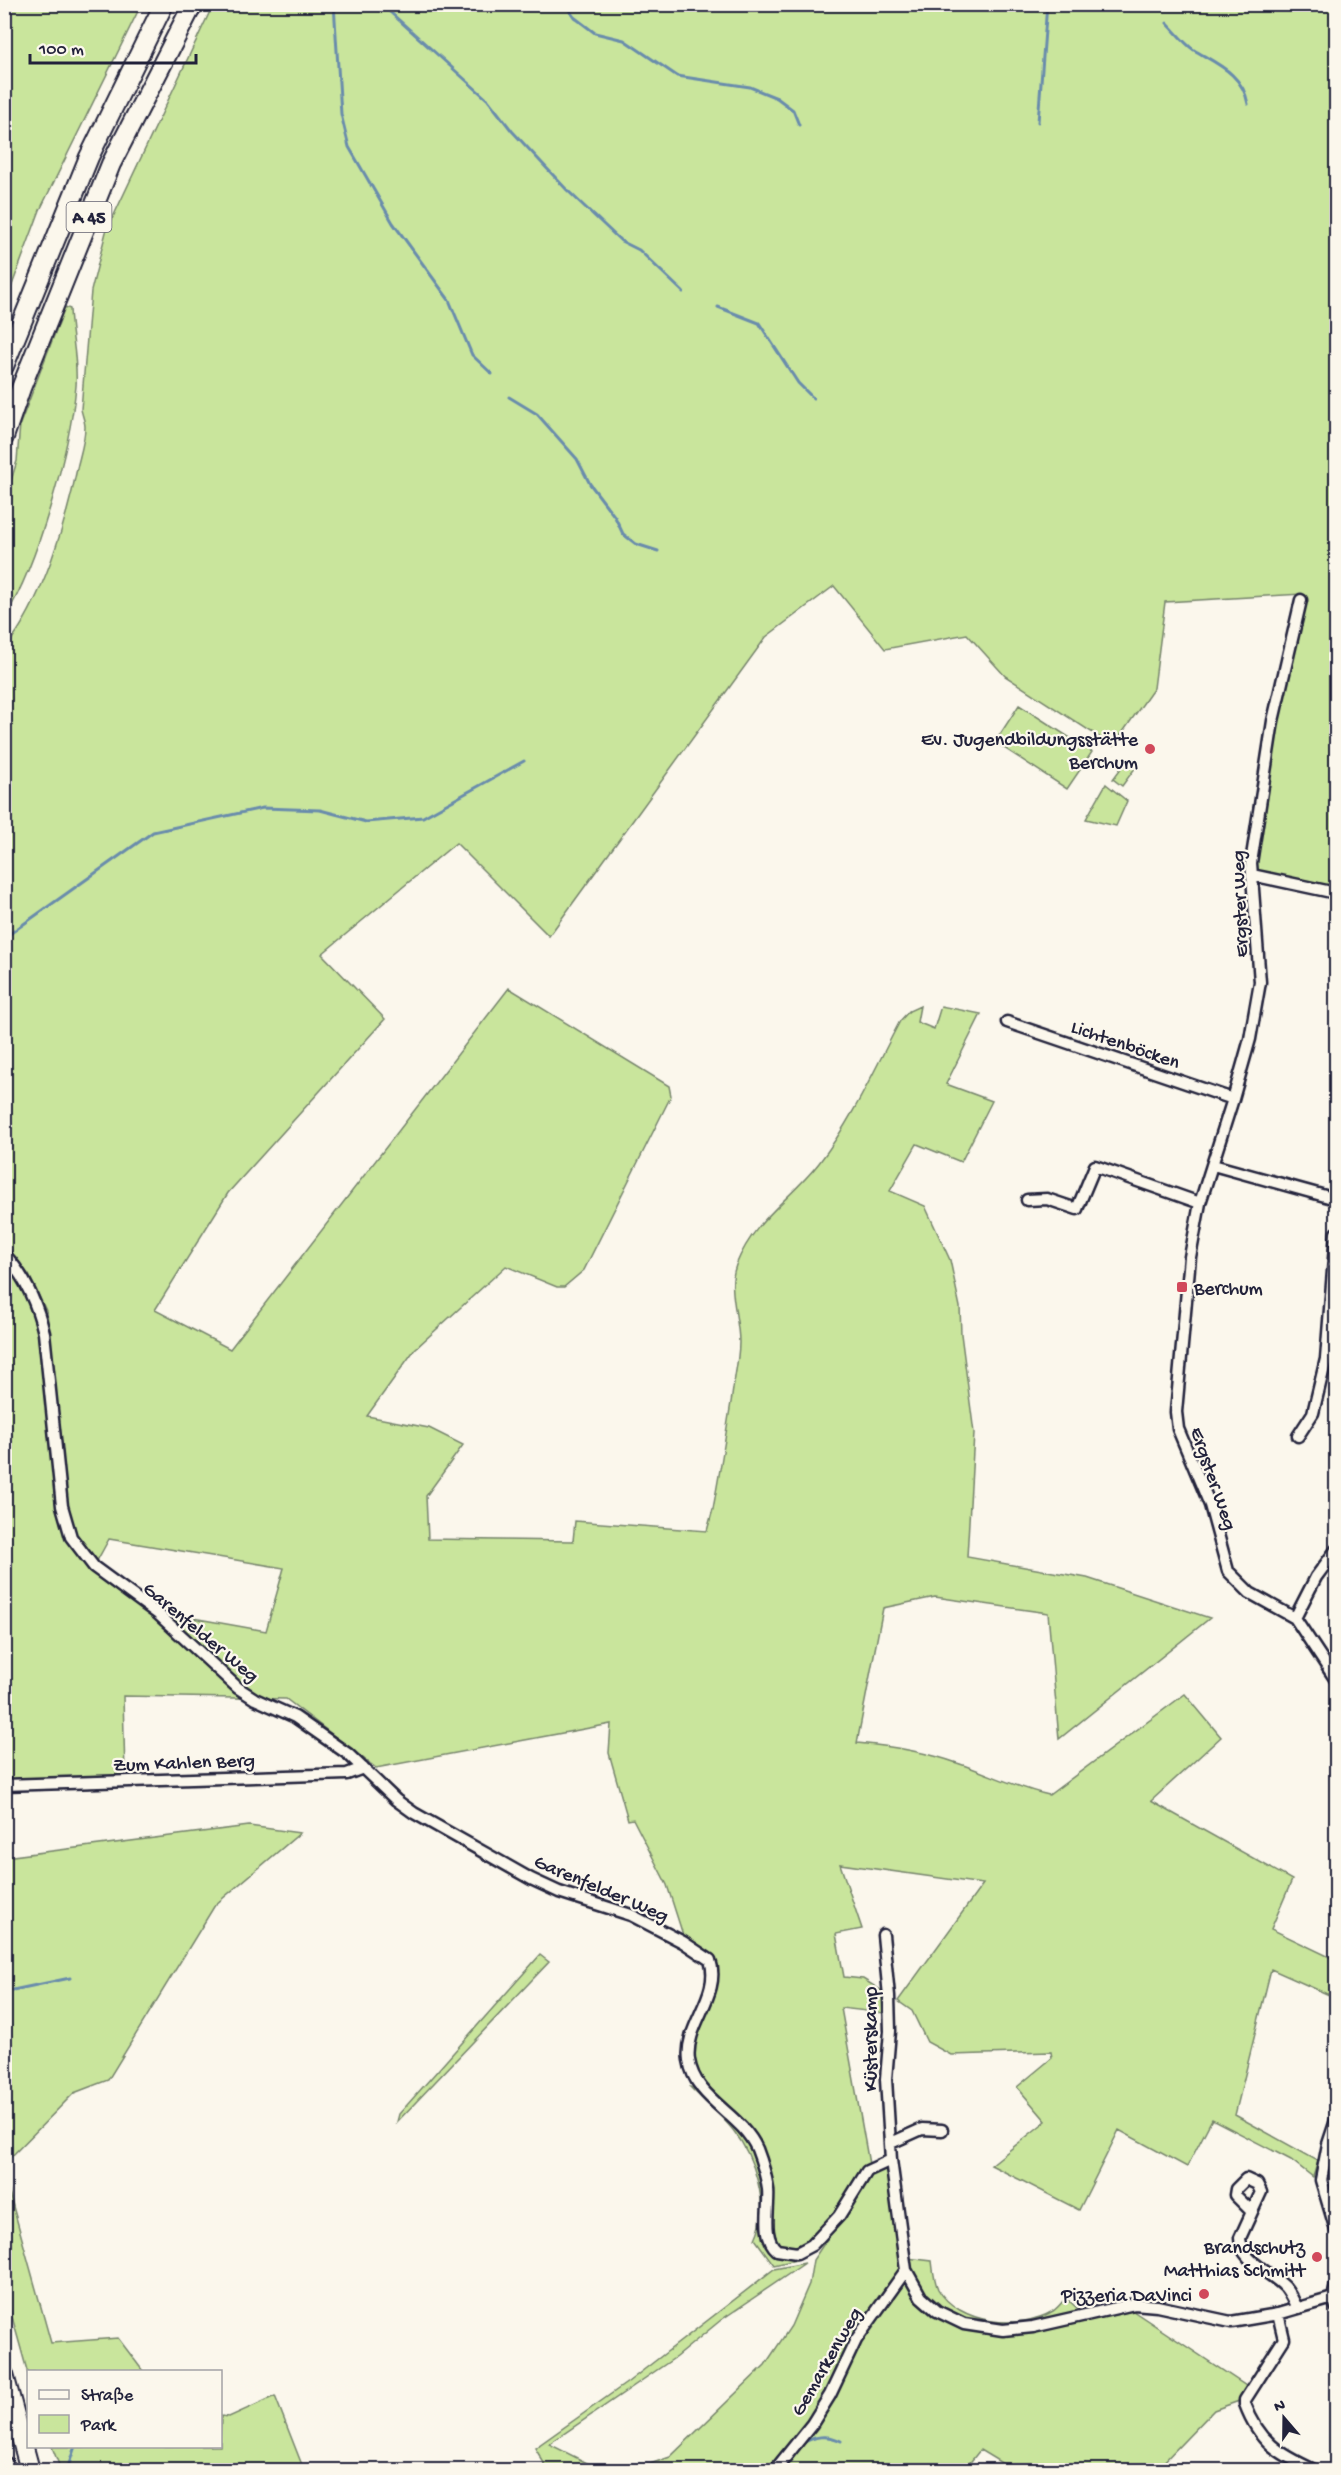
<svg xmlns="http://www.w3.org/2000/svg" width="1341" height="2475" font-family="'Gochi Hand',sans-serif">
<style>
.green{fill:#c9e59c;stroke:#76846c;stroke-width:1.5;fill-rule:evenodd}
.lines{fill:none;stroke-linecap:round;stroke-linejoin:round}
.stream{stroke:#698cac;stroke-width:3}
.minor-casing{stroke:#22223b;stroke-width:15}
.motorway-casing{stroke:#22223b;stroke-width:22}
.minor{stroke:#fbf7ec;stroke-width:10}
.motorway{stroke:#fbf7ec;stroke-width:18}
.poi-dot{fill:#d1495b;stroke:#fbf7ec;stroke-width:2}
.labels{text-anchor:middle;stroke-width:4.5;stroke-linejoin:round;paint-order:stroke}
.shield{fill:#fbf7ec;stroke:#636270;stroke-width:1.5}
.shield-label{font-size:18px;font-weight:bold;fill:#22223b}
.poi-label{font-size:20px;fill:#22223b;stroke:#fbf7ec;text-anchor:end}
.street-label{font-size:20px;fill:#22223b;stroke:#fbf7ec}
</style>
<rect width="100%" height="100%" fill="#fbf7ec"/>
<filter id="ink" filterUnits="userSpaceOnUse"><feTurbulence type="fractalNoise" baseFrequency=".0167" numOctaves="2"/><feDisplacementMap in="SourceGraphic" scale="12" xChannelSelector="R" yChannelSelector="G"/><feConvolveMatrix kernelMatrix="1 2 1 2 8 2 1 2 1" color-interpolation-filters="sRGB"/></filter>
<g filter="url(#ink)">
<path class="green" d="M 5,4 L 141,5 L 40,210 L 5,304 Z
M 213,5 L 1336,5 L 1336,893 L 1252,875 L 1273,721 L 1302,594 L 1165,602 L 1154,688 L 1113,746 L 1005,676 L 967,634 L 885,649 L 834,586 L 766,637 L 549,936 L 456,843 L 322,954 L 385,1019 L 228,1193 L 155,1310 L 230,1349 L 509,988 L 669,1086 L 671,1096 L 584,1270 L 564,1287 L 557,1287 L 506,1266 L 415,1349 L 367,1416 L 429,1428 L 463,1445 L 426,1496 L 428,1539 L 573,1541 L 575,1521 L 707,1531 L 713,1509 C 720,1471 726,1434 732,1396 C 734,1379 739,1360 739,1342 C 739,1317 727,1289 736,1265 C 755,1218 790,1200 819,1163 C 853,1119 874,1070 900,1021 L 909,1011 L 920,1006 L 917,1022 L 934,1029 L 941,1006 L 981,1014 L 946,1084 L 992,1101 L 961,1162 L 917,1144 L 890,1191 L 925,1206 L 950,1260 L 960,1307 L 961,1334 L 974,1433 L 967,1557 L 1087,1578 L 1210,1618 L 1059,1739 L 1048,1613 L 935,1597 L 883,1608 L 857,1743 C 890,1746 926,1752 957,1763 C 988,1773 1017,1788 1049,1795 L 1185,1694 L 1221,1737 L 1151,1801 L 1292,1880 L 1271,1929 L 1336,1960 L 1336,1998 L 1271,1969 L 1235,2115 L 1318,2161 L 1313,2177 L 1291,2160 L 1212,2119 L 1187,2167 L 1119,2130 L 1079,2210 L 991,2165 L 1046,2121 L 1017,2087 L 1052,2058 L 1051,2052 L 951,2055 L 927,2042 L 912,2011 L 898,2001 L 983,1884 L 840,1864 L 862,1929 L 836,1934 L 844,1977 L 863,1979 L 882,1991 L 884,2013 L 841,2008 L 869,2164 C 859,2184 830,2225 813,2240 C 805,2248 794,2249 782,2249 L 772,2239 C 772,2226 774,2210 772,2197 C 769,2181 756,2136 746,2123 C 728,2101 701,2092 693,2062 C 685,2032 722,1996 717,1961 C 710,1948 692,1947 683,1935 L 667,1885 L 633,1819 L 628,1820 L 609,1753 L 611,1724 L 376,1768 L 286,1699 L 123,1696 L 125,1775 L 5,1779 L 4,1264 L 26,1291 L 35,1311 L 58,1514 L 62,1529 L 71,1526 L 68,1512 L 47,1313 L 29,1275 L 5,1248 L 5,648 C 42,604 67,520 78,464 C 81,452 85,439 85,427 C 85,421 82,415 81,409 L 91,291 L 106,232 ZM 109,1539 L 284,1568 L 266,1631 L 148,1610 L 92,1570 Z
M 65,307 L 70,309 C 71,334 78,361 76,386 C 70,449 38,564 5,617 L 5,500 L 17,461 L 20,424 Z
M 1019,705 L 1092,752 L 1067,789 L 995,742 Z
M 1127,760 L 1136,767 L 1122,786 L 1113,779 Z
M 1106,784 L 1127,801 L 1116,826 L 1086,819 Z
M 249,1826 L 300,1833 L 215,1905 L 108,2080 L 74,2093 L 5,2163 L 5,1857 Z
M 540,1955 L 549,1962 L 397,2122 L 399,2114 Z
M 690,2087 L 696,2088 L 741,2130 L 760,2166 L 769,2246 L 810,2252 L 796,2260 L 774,2265 L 755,2239 C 771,2207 754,2156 733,2130 C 720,2114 704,2101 690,2087 Z
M 885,2170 L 890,2171 L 902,2268 L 865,2318 L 817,2409 L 770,2470 L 548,2470 L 535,2448 L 628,2382 L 774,2269 L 805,2263 L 721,2320 L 676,2357 L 549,2444 L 591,2465 L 616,2468 L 650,2464 L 670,2457 L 765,2365 L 791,2326 L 809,2284 L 813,2260 L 871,2173 Z
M 4,2174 L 51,2343 L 118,2338 L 143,2371 L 28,2372 L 28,2374 L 5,2292 Z
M 907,2258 L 932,2261 C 933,2271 934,2280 938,2289 C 958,2324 1020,2331 1053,2311 C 1058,2308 1062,2302 1066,2298 L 1090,2320 L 1133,2311 L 1249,2388 L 1239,2401 L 1214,2410 L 1156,2470 L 1013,2470 L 980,2450 L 964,2470 L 782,2470 L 807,2438 Z
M 275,2396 L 304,2470 L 61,2470 L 52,2447 L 220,2446 L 221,2416 L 229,2417 Z"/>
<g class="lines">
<path class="stream" d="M 334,4 L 341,114 L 349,147 L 393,223 L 449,300 L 472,355 L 492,374
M 381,4 L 488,100 L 512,131 L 567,190 L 621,241 L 639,250 L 683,292
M 565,4 L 574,17 L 595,33 L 624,40 L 677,76 L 750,87 L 777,98 L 793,110 L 799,125
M 1147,4 L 1149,7
M 1167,23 C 1175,31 1184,43 1194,50 C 1217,64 1243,74 1248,104
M 1038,122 L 1047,4
M 718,307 L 759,323 L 798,383 L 813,398
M 509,397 L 537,414 L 577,459 L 590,484 L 615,517 L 623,534 L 636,544 L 658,551
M 4,938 L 153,832 L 263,808 L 320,810 L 366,822 L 423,817 L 524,761
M 13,1990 L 70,1978
M 801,2444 C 815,2436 826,2434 841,2441
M 67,2470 L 75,2446"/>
<g class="minor-casing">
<path id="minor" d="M 1301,600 L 1273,721 L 1251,863 L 1260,982 L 1250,1039 L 1233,1099 L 1200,1203 L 1190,1257 L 1176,1412 L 1178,1429 L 1210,1505 L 1228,1571 L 1250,1593 L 1295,1618 L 1336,1680
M 1252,875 L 1336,893
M 1007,1022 L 1233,1099
M 1213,1165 L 1336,1199
M 1027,1200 L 1047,1199 L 1077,1209 L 1095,1166 L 1200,1203
M 4,1254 C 25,1276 37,1304 44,1333 L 62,1506 L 71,1537 L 94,1567 L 158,1614 L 238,1688 L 255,1699 L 295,1717 L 348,1754 L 396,1800 L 414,1813 L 531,1879 L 559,1892 L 631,1915 L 683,1942 L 710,1960 C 722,1995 684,2025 689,2060 C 695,2100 741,2113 757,2149 C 762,2162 766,2175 768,2189 C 770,2207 761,2237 777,2250 L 797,2253 L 812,2245 L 839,2216 L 867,2171 L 891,2160 L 906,2270 L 921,2297 L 937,2311 L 964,2324 L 1003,2330 L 1033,2327 L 1134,2304 L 1157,2306 L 1231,2322 L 1278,2314 L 1333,2298
M 1298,1436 L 1313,1413 L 1326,1359 L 1336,1233
M 1295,1618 L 1316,1577 L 1336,1550
M 4,1785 L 347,1774 L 363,1768
M 883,1935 L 889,1996 L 890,2031 L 886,2079 L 891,2160
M 1336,2120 L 1328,2144 L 1321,2180 L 1336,2230
M 891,2143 L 922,2129 L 942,2130
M 1251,2211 L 1235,2195 L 1236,2189 L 1246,2179 L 1257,2184 L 1261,2192 L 1240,2238 C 1240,2261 1271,2272 1285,2287 C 1290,2293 1293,2300 1297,2308
M 1336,2285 L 1333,2298 L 1336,2307
M 1278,2314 L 1284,2339 L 1245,2400 L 1245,2404 C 1259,2442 1279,2454 1314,2470
M 775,2470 L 812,2424 L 830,2395 L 856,2340 L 906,2270"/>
</g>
<g class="motorway-casing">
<path id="motorway" d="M 4,366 L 89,157 L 164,4
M 4,437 L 21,388 L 111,164 L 193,4
M 4,2375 L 30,2470
M 4,2466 L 6,2470"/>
</g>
<use href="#minor" class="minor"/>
<use href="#motorway" class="motorway"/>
</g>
</g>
<g class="poi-dot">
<circle cx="1150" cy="749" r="6"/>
<rect x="1176" y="1281" width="12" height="12" rx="3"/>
<circle cx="1317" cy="2257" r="6"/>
<circle cx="1204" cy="2294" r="6"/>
</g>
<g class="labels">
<rect class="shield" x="66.5" y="202" width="45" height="30" rx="4.5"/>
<g class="shield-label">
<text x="89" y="223">A 45</text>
</g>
<g class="poi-label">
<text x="1138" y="745">Ev. Jugendbildungsstätte<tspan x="1138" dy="23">Berchum</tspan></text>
<text x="1194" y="1294" text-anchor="start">Berchum</text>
<text x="1305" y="2253">Brandschutz<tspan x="1305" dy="23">Matthias Schmitt</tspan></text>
<text x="1192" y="2301">Pizzeria DaVinci</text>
</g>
<g class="street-label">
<text transform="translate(1238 904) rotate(-92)" y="7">Ergster Weg</text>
<text transform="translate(1126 1043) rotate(19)" y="7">Lichtenböcken</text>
<text transform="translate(1215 1478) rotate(71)" y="7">Ergster Weg</text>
<text transform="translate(202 1631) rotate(40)" y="7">Garenfelder Weg</text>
<text transform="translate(184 1761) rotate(-2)" y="7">Zum Kahlen Berg</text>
<text transform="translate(602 1887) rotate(23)" y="7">Garenfelder Weg</text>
<text transform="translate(869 2039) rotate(-90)" y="7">Küsterskamp</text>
<text transform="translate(825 2361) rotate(-60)" y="7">Gemarkenweg</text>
</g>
</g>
<rect width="1341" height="2475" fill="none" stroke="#fbf7ec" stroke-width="24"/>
<rect x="12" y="12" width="1317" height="2451" fill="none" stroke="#22223b" stroke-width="2" filter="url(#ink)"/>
<rect x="27" y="2370" width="195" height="78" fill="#fbf7ec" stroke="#a4a2a5" stroke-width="1.5"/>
<rect x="39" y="2390" width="30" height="9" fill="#fbf7ec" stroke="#a4a2a5" stroke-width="1.5"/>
<text x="81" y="2400" font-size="18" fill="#22223b">Straße</text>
<rect x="39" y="2415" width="30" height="18" fill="#c9e59c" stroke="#a4a2a5" stroke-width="1.5"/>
<text x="81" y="2430" font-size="18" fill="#22223b">Park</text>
<g transform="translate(1284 2418) rotate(340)" stroke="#fbf7ec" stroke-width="4.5" paint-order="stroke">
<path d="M0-4.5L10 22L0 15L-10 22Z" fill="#22223b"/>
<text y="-9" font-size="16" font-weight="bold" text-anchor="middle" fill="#22223b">N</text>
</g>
<path d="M30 54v9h166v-9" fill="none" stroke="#22223b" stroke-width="3"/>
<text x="39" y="54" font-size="18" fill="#22223b" stroke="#fbf7ec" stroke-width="4.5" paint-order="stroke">100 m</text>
</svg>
